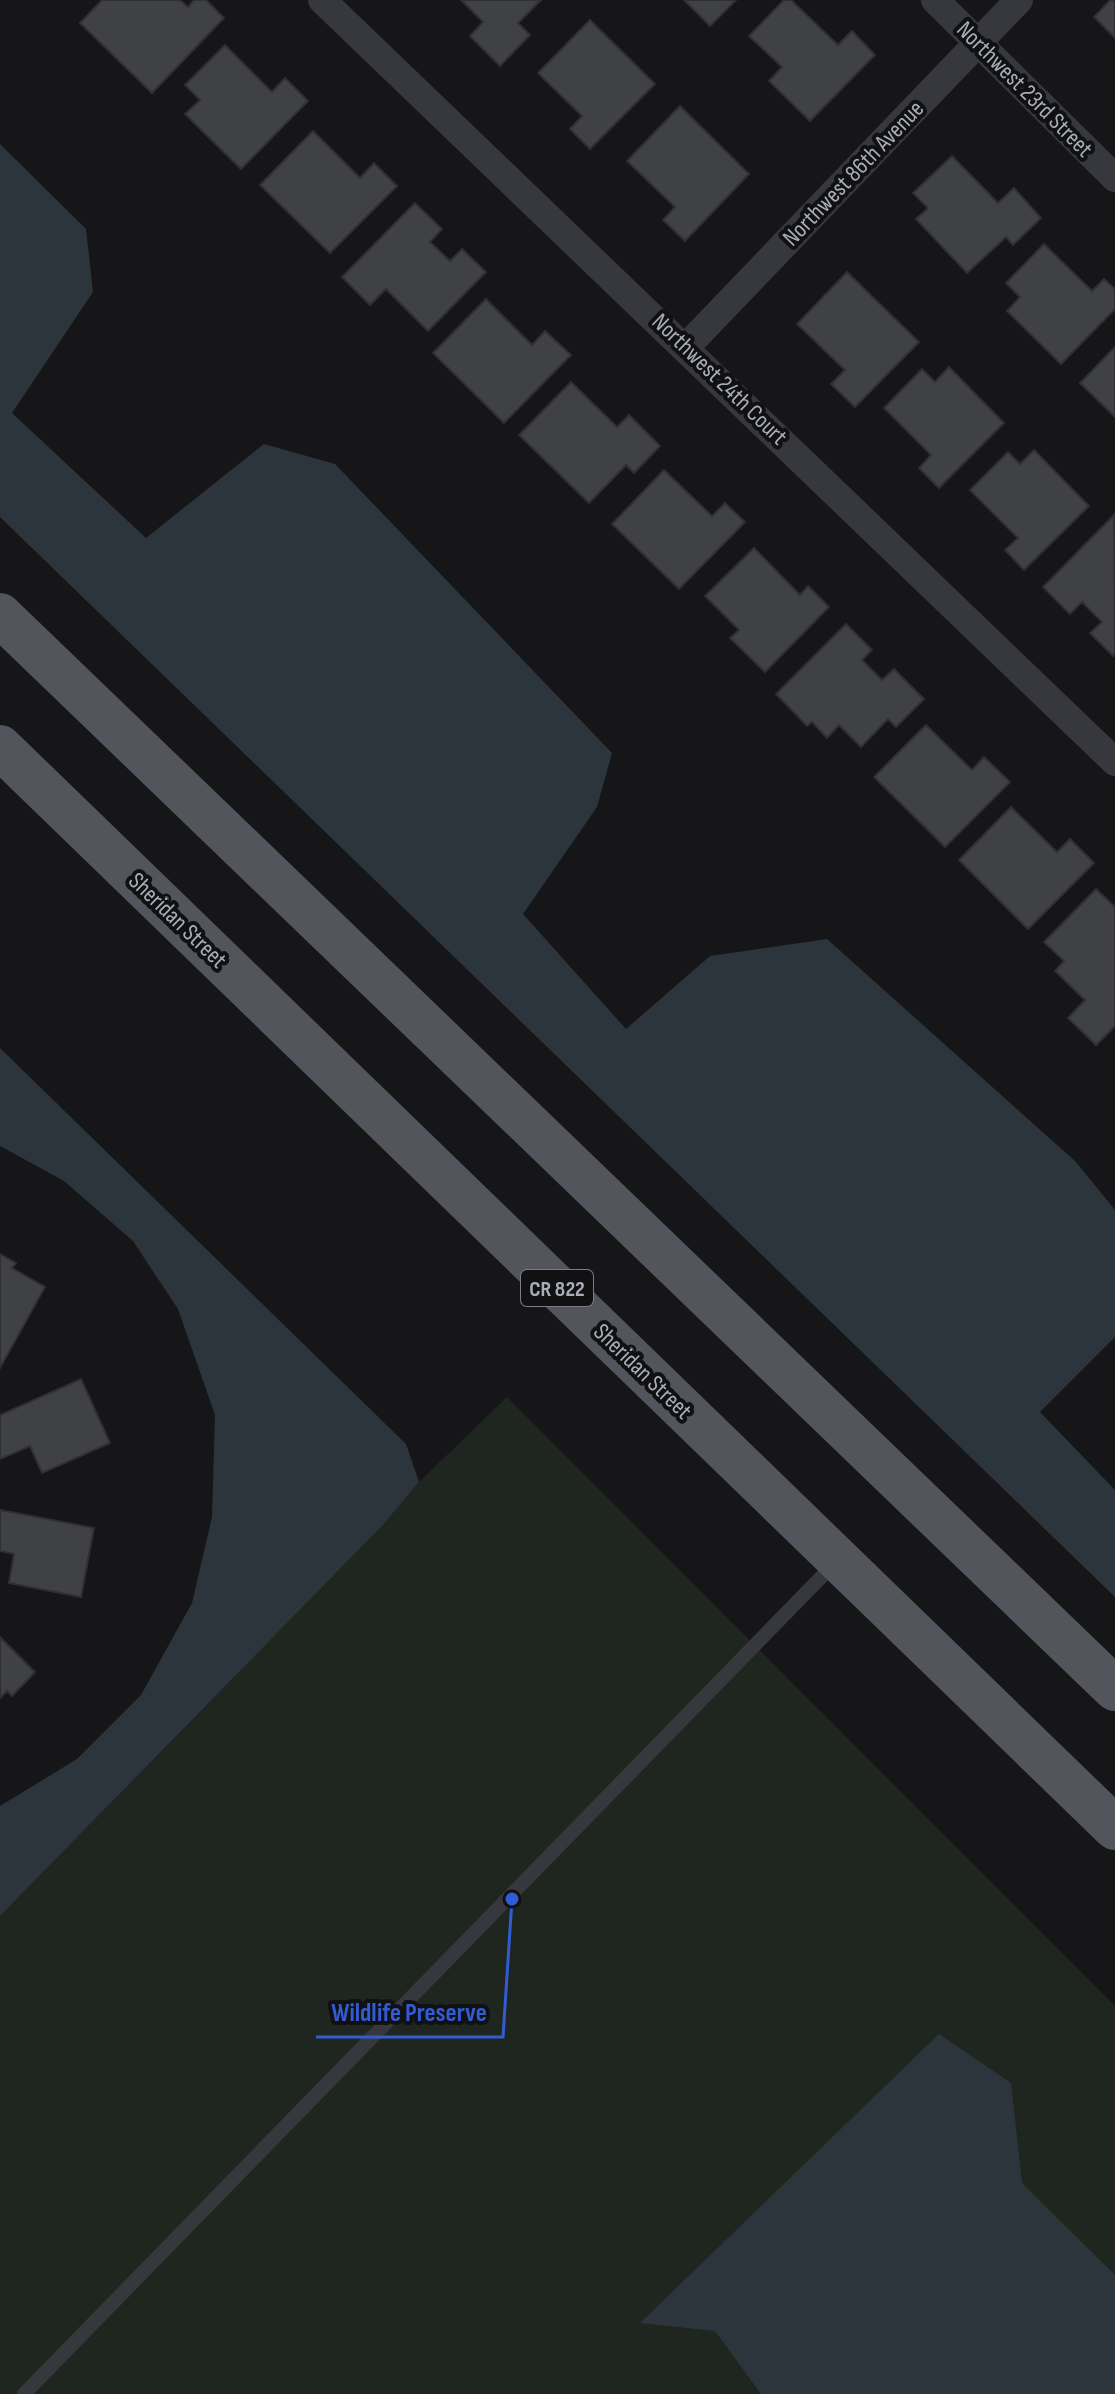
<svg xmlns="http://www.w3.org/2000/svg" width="1115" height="2394" font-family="'Sofia Sans Condensed',sans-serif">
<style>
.green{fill:#1e261f}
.water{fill:#2c353c}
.building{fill:#404145;stroke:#303034;stroke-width:2}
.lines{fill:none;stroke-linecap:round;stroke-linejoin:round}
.lane{stroke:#37383d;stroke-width:14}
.street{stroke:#37383d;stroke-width:28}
.primary{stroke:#53555c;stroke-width:44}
.labels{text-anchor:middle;stroke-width:8;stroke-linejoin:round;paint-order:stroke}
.shield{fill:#111113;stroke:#7b7e86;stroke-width:2}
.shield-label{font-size:22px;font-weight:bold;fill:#a8adb8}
.street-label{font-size:24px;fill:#a8adb8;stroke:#111113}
.leader{fill:none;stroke:#325cd3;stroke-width:3}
.callout-dot{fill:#325cd3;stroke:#111113;stroke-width:3}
.callout-label{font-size:26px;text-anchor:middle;font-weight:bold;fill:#325cd3;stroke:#111113;stroke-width:8;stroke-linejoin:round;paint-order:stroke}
</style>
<rect width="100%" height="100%" fill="#161618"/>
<path class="green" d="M 507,1397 L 1115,2006 L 1115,2394 L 0,2394 L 0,1916 L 382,1526 L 419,1482 Z"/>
<path class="water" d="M 0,144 L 86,229 L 93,292 L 12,413 L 146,538 L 264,444 L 335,464 L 612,753 L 597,807 L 523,914 L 626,1029 L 710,956 L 827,939 L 1076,1162 L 1115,1210 L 1115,1337 L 1040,1412 L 1115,1490 L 1115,1597 L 0,517 Z
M 0,1048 L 406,1444 L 419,1482 L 382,1526 L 0,1916 L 0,1806 L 77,1759 L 141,1695 L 192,1603 L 212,1517 L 215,1415 L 178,1309 L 133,1241 L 64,1181 L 0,1146 Z
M 939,2034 L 1011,2083 L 1022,2183 L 1115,2275 L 1115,2394 L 761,2394 L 715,2331 L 640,2323 Z"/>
<path class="building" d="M 102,0 L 180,0 L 188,7 L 194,0 L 206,0 L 224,18 L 152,93 L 80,23 Z
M 461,0 L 541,0 L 518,23 L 530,35 L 500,66 L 470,36 L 483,22 Z
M 684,0 L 736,0 L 710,26 Z
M 784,0 L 791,0 L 838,45 L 852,31 L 875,55 L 810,121 L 769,81 L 782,67 L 749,36 Z
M 1110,0 L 1115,0 L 1115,38 L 1094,17 Z
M 590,20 L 655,84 L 590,149 L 570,129 L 582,116 L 538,73 Z
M 225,45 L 272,92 L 285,78 L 308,101 L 241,169 L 185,114 L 200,100 L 185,85 Z
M 680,106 L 749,174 L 685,241 L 663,220 L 675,207 L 627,161 Z
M 313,131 L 360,178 L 374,163 L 397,186 L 330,253 L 260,185 Z
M 952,156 L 998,203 L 1014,188 L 1041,218 L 1013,245 L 1006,237 L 967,273 L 916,219 L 928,208 L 913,193 Z
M 415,203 L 442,229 L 430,242 L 450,261 L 462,249 L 486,272 L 428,331 L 386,289 L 370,305 L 342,277 Z
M 1044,244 L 1092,291 L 1104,279 L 1115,289 L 1115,309 L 1061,364 L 1007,311 L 1020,297 L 1006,283 Z
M 847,272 L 919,342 L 855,407 L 831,384 L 845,370 L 797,324 Z
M 486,299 L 532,345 L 545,331 L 571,355 L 504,423 L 433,353 Z
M 1115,347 L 1115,417 L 1080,383 Z
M 949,367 L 1004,423 L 939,488 L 919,468 L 931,455 L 884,408 L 922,369 L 935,382 Z
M 571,382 L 617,427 L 629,415 L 660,446 L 634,473 L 626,465 L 589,503 L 519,435 Z
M 1034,450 L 1089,506 L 1024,570 L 1005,550 L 1018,538 L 970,490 L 1008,452 L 1020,464 Z
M 664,470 L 712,516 L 725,503 L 745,522 L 679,589 L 612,524 Z
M 1114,515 L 1115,653 L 1113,656 L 1090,633 L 1102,622 L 1082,602 L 1070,614 L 1043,587 Z
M 754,548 L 800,595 L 808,586 L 829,607 L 765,672 L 730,638 L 739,630 L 705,596 Z
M 846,624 L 872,650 L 862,660 L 882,680 L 894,669 L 924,699 L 896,727 L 888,719 L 861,747 L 839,725 L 827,738 L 812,722 L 807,726 L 776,694 Z
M 926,725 L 972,770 L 984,757 L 1010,782 L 945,847 L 874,777 Z
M 1011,807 L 1057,852 L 1070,839 L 1094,863 L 1028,929 L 959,860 Z
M 1096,889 L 1115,907 L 1115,1026 L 1096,1045 L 1068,1018 L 1085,1000 L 1055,971 L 1064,961 L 1044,942 Z
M 0,1254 L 16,1263 L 12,1268 L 45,1287 L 0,1368 Z
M 81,1379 L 110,1443 L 42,1473 L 30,1446 L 0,1459 L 0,1415 Z
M 0,1510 L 94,1528 L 81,1597 L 9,1583 L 14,1554 L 0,1551 Z
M 0,1637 L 35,1672 L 12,1696 L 7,1691 L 0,1698 Z"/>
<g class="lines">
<path class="lane" d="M 24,2394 L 834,1564"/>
<path class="street" d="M 322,0 L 1115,762
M 935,0 L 1115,178
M 687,346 L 1019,0"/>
<path class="primary" d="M 0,615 L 1115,1689
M 0,747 L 1115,1828"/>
</g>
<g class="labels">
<rect class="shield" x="521" y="1270" width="72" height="36" rx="6"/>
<g class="shield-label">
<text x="557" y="1296">CR 822</text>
</g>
<g class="street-label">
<text transform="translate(1025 89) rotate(45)" y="8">Northwest 23rd Street</text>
<text transform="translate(853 173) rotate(-46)" y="8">Northwest 86th Avenue</text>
<text transform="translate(720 379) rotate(44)" y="8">Northwest 24th Court</text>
<text transform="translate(178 920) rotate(44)" y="8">Sheridan Street</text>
<text transform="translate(643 1371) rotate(44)" y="8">Sheridan Street</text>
</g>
</g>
<path class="leader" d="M512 1899L503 2037H316"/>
<circle class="callout-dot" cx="512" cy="1899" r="8"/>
<g class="callout-label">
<text x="409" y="2021">Wildlife Preserve</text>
</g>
</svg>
